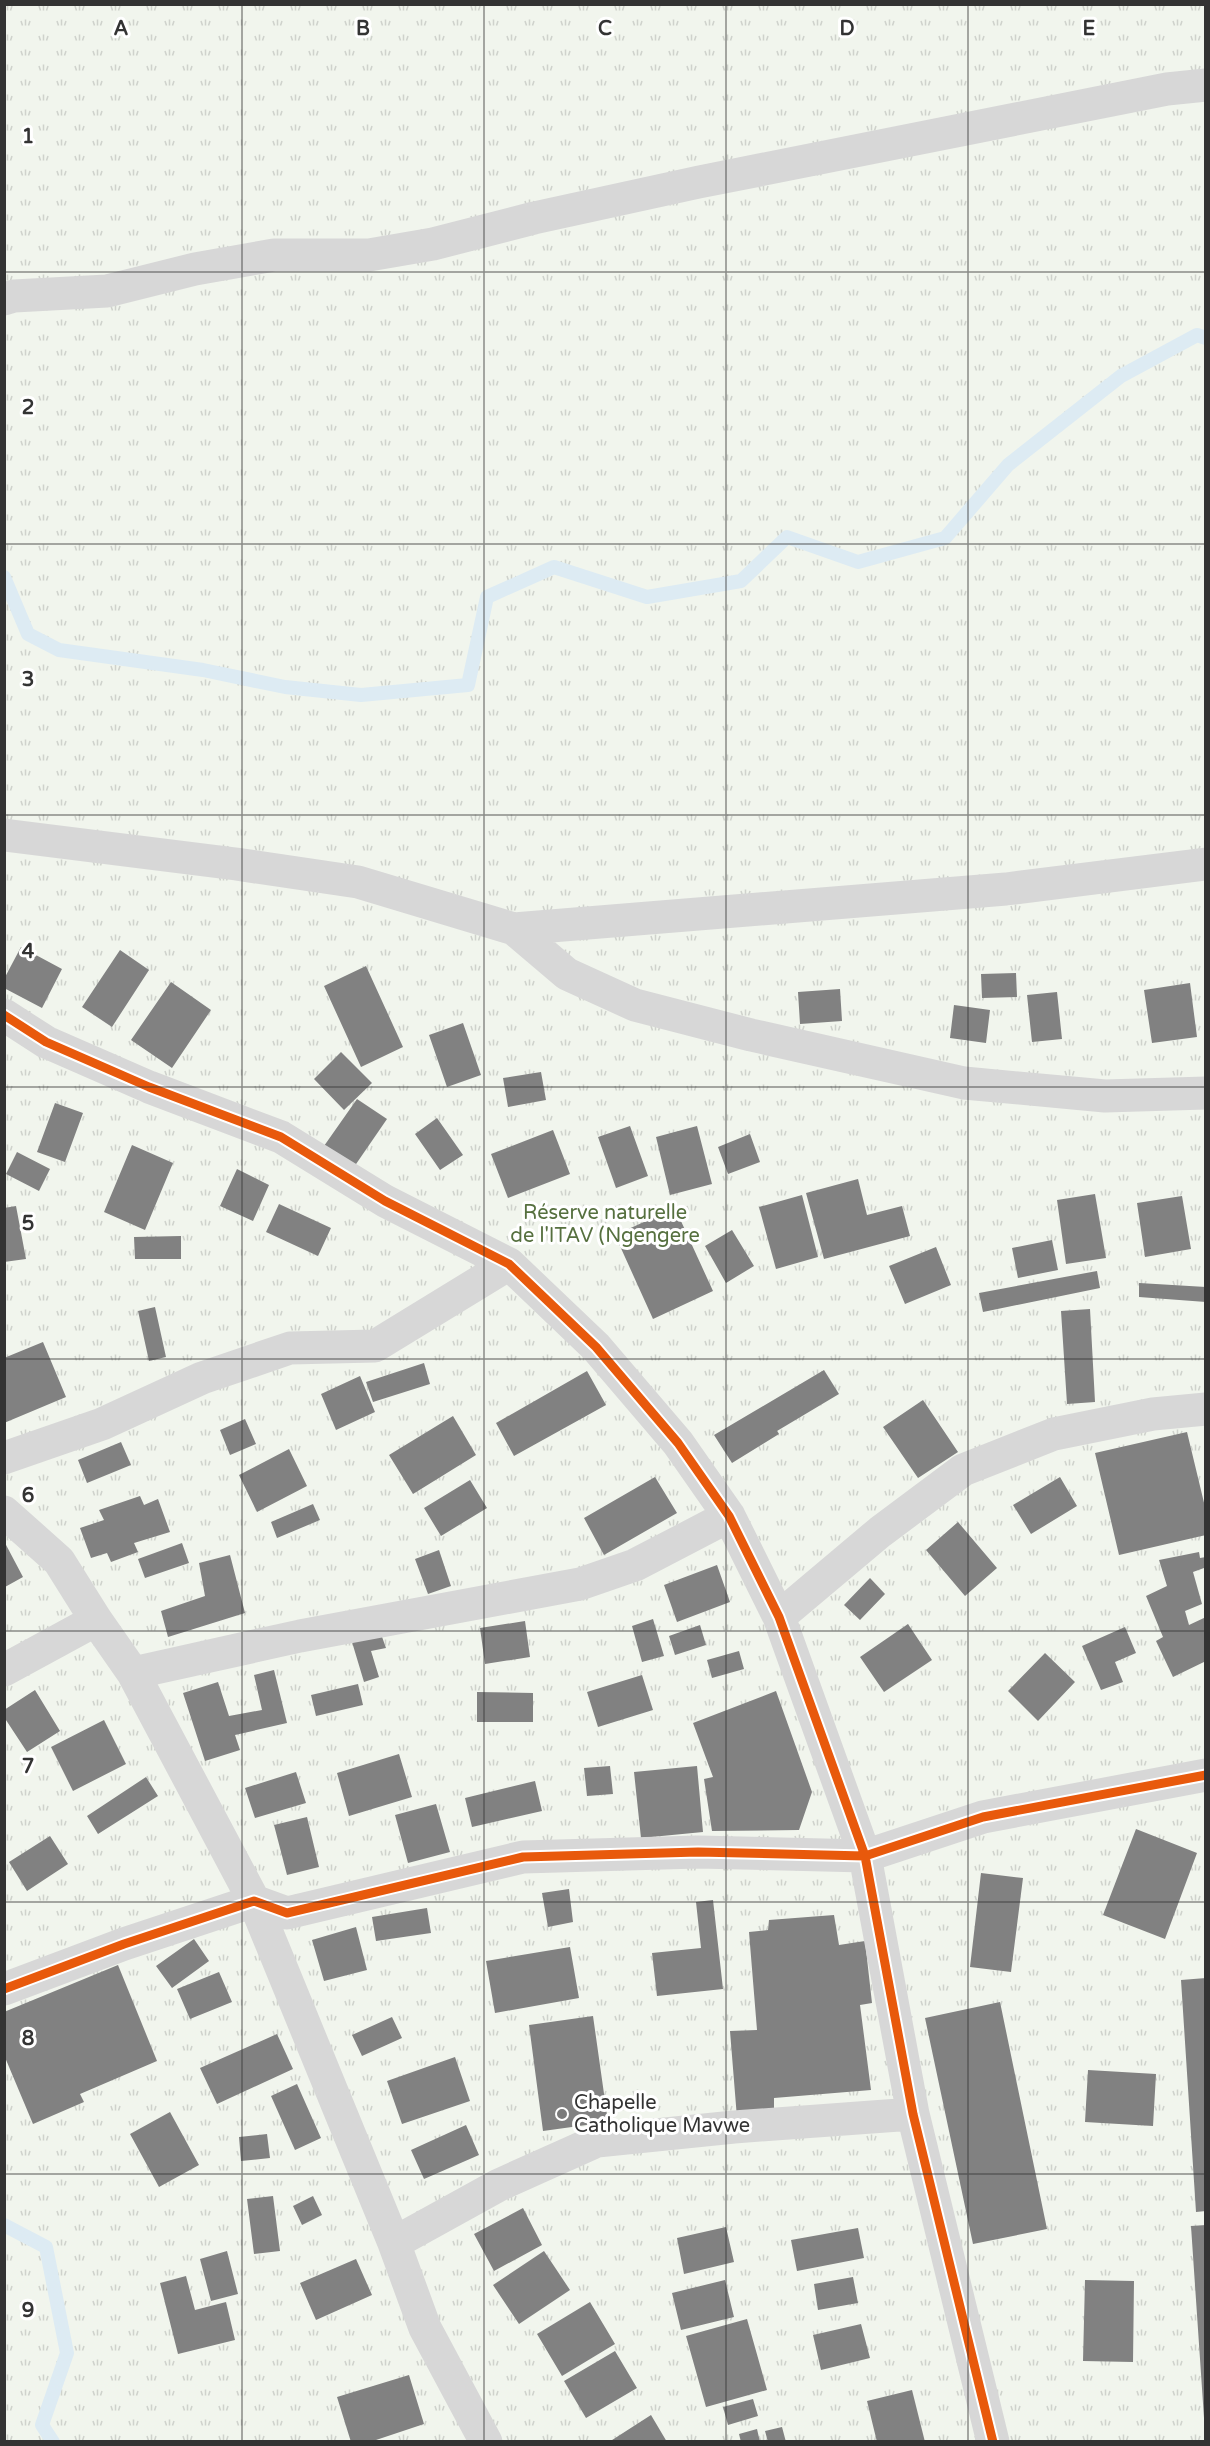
<svg xmlns="http://www.w3.org/2000/svg" width="1210" height="2446" font-family="'Varela Round',sans-serif">
<style>
.grass{fill:url(#grass-tufts)}
.lines{fill:none;stroke-linecap:round;stroke-linejoin:round}
.stream{stroke:#ddebf3;stroke-width:14}
.building{fill:#818181}
.minor{stroke:#d7d7d7;stroke-width:33}
.cycleway-casing{stroke:#fff;stroke-width:13}
.cycleway{stroke:#e8590c;stroke-width:9}
.grid{fill:none;stroke:#333;stroke-width:1.5;stroke-opacity:0.55}
.poi-dot{fill:#7a7a7a;stroke:#fff;stroke-width:2}
.labels{text-anchor:middle;stroke-width:6;stroke-linejoin:round;paint-order:stroke}
.park-label{font-size:20px;fill:#56703f;stroke:#fff}
.poi-label{font-size:20px;fill:#333;stroke:#fff;text-anchor:start}
.grid-label{font-size:20px;text-anchor:middle;font-weight:bold;fill:#333;stroke:#fff;stroke-width:6;stroke-linejoin:round;paint-order:stroke}
</style>
<defs>
<pattern id="grass-tufts" width="24" height="20" patternUnits="userSpaceOnUse" patternTransform="scale(1.5)"><rect width="24" height="20" fill="#f1f5ed"/><path d="M3 7l-1-3M5 7V3M7 7l1-3M15 17l-1-3M17 17v-4M19 17l1-3" fill="none" stroke="#cfd2cc"/></pattern>
</defs>
<rect width="100%" height="100%" fill="#fff"/>
<path class="grass" d="M 5,5 L 1205,5 L 1205,2441 L 5,2441 Z"/>
<g class="lines">
<path class="stream" d="M 4,577 L 28,634 L 59,650 L 203,670 L 285,687 L 361,695 L 468,685 L 487,597 L 554,567 L 647,597 L 741,581 L 787,537 L 858,562 L 945,538 L 1008,465 L 1121,376 L 1197,335 L 1206,338
M 4,2225 L 46,2247 L 67,2353 L 42,2425 L 53,2442"/>
</g>
<path class="building" d="M 21,947 L 62,969 L 42,1008 L 4,988 L 4,979 Z
M 120,950 L 149,970 L 112,1027 L 82,1007 Z
M 366,966 L 403,1047 L 361,1067 L 324,986 Z
M 1016,973 L 1017,997 L 982,998 L 981,974 Z
M 171,982 L 211,1010 L 172,1068 L 131,1040 Z
M 1190,983 L 1197,1037 L 1152,1043 L 1144,990 Z
M 840,989 L 842,1021 L 800,1024 L 798,992 Z
M 1057,992 L 1062,1039 L 1032,1042 L 1027,995 Z
M 954,1005 L 990,1010 L 986,1043 L 950,1038 Z
M 463,1023 L 481,1075 L 447,1087 L 429,1035 Z
M 341,1052 L 372,1083 L 344,1110 L 314,1079 Z
M 541,1072 L 546,1100 L 508,1107 L 503,1078 Z
M 357,1099 L 387,1119 L 354,1167 L 324,1146 Z
M 55,1103 L 83,1113 L 65,1162 L 37,1152 Z
M 437,1118 L 463,1155 L 440,1170 L 415,1134 Z
M 630,1126 L 648,1176 L 616,1188 L 598,1137 Z
M 697,1126 L 712,1184 L 670,1195 L 656,1137 Z
M 553,1130 L 570,1174 L 508,1198 L 491,1154 Z
M 750,1134 L 760,1162 L 728,1174 L 718,1147 Z
M 132,1145 L 173,1163 L 145,1230 L 104,1212 Z
M 17,1152 L 50,1169 L 39,1191 L 6,1174 Z
M 237,1169 L 269,1185 L 253,1221 L 220,1206 Z
M 858,1179 L 867,1215 L 902,1206 L 910,1236 L 824,1259 L 806,1193 Z
M 1095,1194 L 1106,1258 L 1066,1264 L 1057,1200 Z
M 802,1195 L 818,1257 L 776,1269 L 759,1207 Z
M 1182,1196 L 1191,1249 L 1145,1257 L 1137,1203 Z
M 279,1204 L 331,1228 L 318,1256 L 266,1232 Z
M 16,1206 L 26,1259 L 4,1262 L 4,1208 Z
M 675,1208 L 713,1291 L 653,1319 L 615,1235 Z
M 732,1230 L 754,1266 L 726,1283 L 705,1246 Z
M 181,1236 L 181,1259 L 135,1259 L 134,1237 Z
M 1052,1240 L 1058,1270 L 1018,1278 L 1012,1248 Z
M 936,1247 L 951,1285 L 905,1304 L 889,1266 Z
M 1097,1271 L 1100,1288 L 983,1312 L 979,1293 Z
M 1139,1283 L 1206,1287 L 1206,1302 L 1139,1297 Z
M 155,1307 L 166,1357 L 149,1361 L 138,1311 Z
M 1090,1309 L 1095,1402 L 1067,1404 L 1061,1311 Z
M 43,1342 L 66,1397 L 4,1423 L 4,1358 Z
M 424,1363 L 430,1384 L 373,1402 L 366,1382 Z
M 824,1370 L 839,1394 L 777,1431 L 779,1434 L 732,1463 L 714,1435 Z
M 587,1371 L 606,1405 L 514,1456 L 496,1423 Z
M 360,1376 L 375,1412 L 336,1430 L 321,1394 Z
M 923,1400 L 958,1452 L 918,1478 L 883,1427 Z
M 453,1416 L 476,1455 L 413,1494 L 389,1455 Z
M 245,1419 L 256,1444 L 230,1455 L 220,1430 Z
M 1187,1432 L 1206,1511 L 1206,1535 L 1119,1555 L 1095,1453 Z
M 121,1442 L 131,1465 L 87,1483 L 78,1460 Z
M 289,1449 L 307,1486 L 257,1512 L 239,1475 Z
M 655,1477 L 677,1513 L 604,1555 L 584,1518 Z
M 1060,1477 L 1077,1506 L 1031,1534 L 1013,1505 Z
M 470,1480 L 487,1508 L 441,1536 L 424,1508 Z
M 140,1496 L 144,1505 L 158,1499 L 170,1532 L 134,1543 L 138,1552 L 111,1562 L 107,1553 L 91,1558 L 80,1528 L 104,1520 L 99,1510 Z
M 313,1504 L 320,1520 L 277,1538 L 271,1522 Z
M 958,1522 L 997,1568 L 965,1596 L 926,1550 Z
M 5,1543 L 23,1577 L 5,1587 Z
M 182,1543 L 189,1563 L 145,1578 L 138,1559 Z
M 439,1550 L 451,1586 L 428,1594 L 415,1559 Z
M 1199,1552 L 1200,1558 L 1206,1557 L 1206,1573 L 1204,1568 L 1193,1572 L 1202,1604 L 1185,1611 L 1189,1625 L 1206,1617 L 1206,1661 L 1173,1677 L 1156,1641 L 1163,1637 L 1146,1596 L 1167,1586 L 1159,1560 Z
M 230,1555 L 245,1613 L 168,1637 L 161,1611 L 205,1596 L 199,1563 Z
M 717,1565 L 730,1602 L 677,1622 L 664,1585 Z
M 870,1578 L 885,1594 L 860,1620 L 844,1605 Z
M 653,1619 L 664,1656 L 642,1662 L 632,1626 Z
M 525,1621 L 530,1657 L 485,1664 L 480,1628 Z
M 908,1624 L 932,1660 L 884,1692 L 860,1657 Z
M 700,1625 L 706,1645 L 675,1655 L 669,1636 Z
M 1125,1627 L 1136,1653 L 1115,1662 L 1123,1682 L 1101,1690 L 1082,1646 Z
M 381,1634 L 386,1648 L 371,1651 L 379,1677 L 364,1682 L 352,1642 Z
M 739,1651 L 744,1669 L 712,1678 L 707,1660 Z
M 1045,1653 L 1075,1682 L 1038,1721 L 1008,1691 Z
M 274,1670 L 287,1723 L 235,1735 L 240,1750 L 205,1761 L 183,1693 L 218,1682 L 229,1716 L 262,1710 L 254,1675 Z
M 642,1675 L 653,1710 L 598,1727 L 587,1692 Z
M 358,1684 L 363,1705 L 316,1716 L 311,1695 Z
M 35,1690 L 60,1731 L 27,1752 L 4,1717 L 4,1710 Z
M 776,1691 L 812,1792 L 799,1830 L 712,1831 L 704,1779 L 713,1777 L 693,1723 Z
M 477,1692 L 533,1693 L 533,1722 L 477,1722 Z
M 104,1720 L 126,1764 L 73,1791 L 51,1747 Z
M 399,1754 L 412,1797 L 349,1816 L 337,1773 Z
M 610,1766 L 613,1794 L 587,1796 L 584,1768 Z
M 697,1766 L 703,1832 L 641,1838 L 634,1772 Z
M 296,1772 L 306,1803 L 255,1818 L 245,1788 Z
M 146,1777 L 158,1796 L 98,1834 L 87,1816 Z
M 535,1781 L 542,1811 L 472,1827 L 465,1798 Z
M 436,1804 L 450,1852 L 408,1863 L 395,1815 Z
M 307,1817 L 319,1867 L 287,1875 L 274,1825 Z
M 1136,1829 L 1197,1853 L 1165,1939 L 1103,1915 Z
M 50,1836 L 68,1864 L 27,1891 L 9,1862 Z
M 981,1873 L 1023,1878 L 1011,1972 L 970,1967 Z
M 569,1889 L 573,1922 L 548,1927 L 542,1893 Z
M 713,1900 L 723,1989 L 657,1996 L 652,1953 L 701,1948 L 696,1902 Z
M 427,1908 L 431,1933 L 376,1941 L 372,1917 Z
M 834,1915 L 839,1945 L 865,1941 L 872,2003 L 860,2005 L 871,2090 L 774,2098 L 774,2115 L 737,2118 L 730,2031 L 757,2030 L 749,1932 L 768,1930 L 769,1920 Z
M 356,1927 L 367,1970 L 324,1981 L 312,1940 Z
M 194,1939 L 209,1961 L 172,1988 L 156,1966 Z
M 570,1947 L 579,1998 L 495,2013 L 486,1961 Z
M 118,1965 L 157,2061 L 80,2094 L 84,2102 L 33,2124 L 4,2055 L 4,2012 Z
M 219,1972 L 232,2002 L 190,2019 L 177,1989 Z
M 1206,1978 L 1206,2211 L 1196,2212 L 1181,1980 Z
M 1000,2002 L 1047,2229 L 973,2244 L 925,2018 Z
M 593,2016 L 608,2122 L 543,2131 L 529,2025 Z
M 392,2017 L 402,2038 L 362,2056 L 352,2035 Z
M 277,2034 L 293,2069 L 217,2104 L 200,2068 Z
M 455,2057 L 470,2101 L 402,2124 L 387,2081 Z
M 1088,2070 L 1156,2074 L 1153,2126 L 1085,2122 Z
M 297,2084 L 321,2138 L 295,2150 L 271,2096 Z
M 170,2112 L 199,2165 L 159,2187 L 130,2134 Z
M 466,2125 L 479,2155 L 424,2179 L 411,2150 Z
M 267,2134 L 270,2158 L 241,2161 L 239,2137 Z
M 273,2196 L 280,2251 L 254,2254 L 247,2199 Z
M 313,2196 L 322,2215 L 302,2225 L 293,2206 Z
M 523,2208 L 542,2245 L 494,2271 L 474,2234 Z
M 1206,2225 L 1206,2418 L 1204,2418 L 1191,2226 Z
M 726,2227 L 734,2262 L 684,2274 L 677,2238 Z
M 858,2228 L 864,2258 L 797,2271 L 791,2240 Z
M 227,2251 L 238,2294 L 211,2301 L 200,2259 Z
M 544,2251 L 570,2290 L 519,2324 L 493,2285 Z
M 356,2259 L 372,2295 L 316,2320 L 300,2283 Z
M 186,2276 L 195,2310 L 226,2302 L 235,2340 L 178,2354 L 160,2283 Z
M 853,2277 L 858,2303 L 818,2310 L 814,2284 Z
M 725,2280 L 734,2317 L 681,2330 L 672,2293 Z
M 1085,2280 L 1134,2281 L 1133,2362 L 1083,2361 Z
M 590,2302 L 615,2344 L 562,2376 L 537,2334 Z
M 747,2319 L 767,2390 L 706,2407 L 686,2336 Z
M 861,2324 L 870,2358 L 821,2370 L 813,2335 Z
M 615,2351 L 637,2388 L 586,2418 L 564,2381 Z
M 409,2375 L 424,2424 L 370,2442 L 351,2442 L 337,2397 Z
M 912,2390 L 925,2442 L 877,2442 L 867,2401 Z
M 753,2399 L 758,2416 L 728,2425 L 723,2407 Z
M 651,2415 L 667,2442 L 609,2442 Z
M 782,2427 L 786,2442 L 768,2442 L 765,2431 Z
M 757,2429 L 760,2442 L 741,2442 L 739,2434 Z"/>
<g class="lines">
<path class="minor" d="M 4,299 L 14,296 L 107,291 L 195,269 L 274,255 L 369,255 L 433,244 L 534,218 L 699,182 L 1167,89 L 1206,85
M 4,835 L 236,864 L 358,882 L 514,929 L 1006,889 L 1206,864
M 514,929 L 567,974 L 635,1005 L 751,1035 L 964,1083 L 1105,1096 L 1206,1093
M 4,1015 L 46,1042 L 149,1087 L 281,1137 L 385,1201 L 509,1264 L 596,1347 L 678,1443 L 729,1516 L 779,1617 L 865,1856 L 913,2114 L 993,2442
M 4,1458 L 102,1424 L 202,1378 L 290,1348 L 375,1346 L 509,1264
M 4,1512 L 59,1561 L 96,1620 L 133,1673 L 254,1901 L 394,2243 L 425,2328 L 486,2442
M 779,1617 L 880,1532 L 963,1470 L 1054,1434 L 1153,1414 L 1206,1409
M 4,1670 L 96,1620
M 133,1673 L 300,1636 L 580,1584 L 635,1565 L 729,1516
M 4,1989 L 124,1944 L 254,1901 L 287,1913 L 523,1857 L 698,1852 L 865,1856 L 983,1817 L 1206,1775
M 394,2243 L 499,2185 L 597,2141 L 734,2127 L 913,2114"/>
<g class="cycleway-casing">
<path id="cycleway" d="M 4,1015 L 46,1042 L 149,1087 L 281,1137 L 385,1201 L 509,1264 L 596,1347 L 678,1443 L 729,1516 L 779,1617 L 865,1856 L 913,2114 L 993,2442
M 4,1989 L 124,1944 L 254,1901 L 287,1913 L 523,1857 L 698,1852 L 865,1856 L 983,1817 L 1206,1775"/>
</g>
<use href="#cycleway" class="cycleway"/>
</g>
<path class="grid" d="M 242,4 L 242,2442M 484,4 L 484,2442M 726,4 L 726,2442M 968,4 L 968,2442M 4,272 L 1206,272M 4,544 L 1206,544M 4,815 L 1206,815M 4,1087 L 1206,1087M 4,1359 L 1206,1359M 4,1631 L 1206,1631M 4,1902 L 1206,1902M 4,2174 L 1206,2174"/>
<circle class="poi-dot" cx="562" cy="2114" r="6"/>
<g class="labels">
<g class="park-label">
<text x="605" y="1219">Réserve naturelle<tspan x="605" dy="23">de l'ITAV (Ngengere</tspan></text>
</g>
<g class="poi-label">
<text x="574" y="2109">Chapelle<tspan x="574" dy="23">Catholique Mavwe</tspan></text>
</g>
</g>
<g class="grid-label">
<text x="121" y="35">A</text>
<text x="363" y="35">B</text>
<text x="605" y="35">C</text>
<text x="847" y="35">D</text>
<text x="1089" y="35">E</text>
<text x="28" y="143">1</text>
<text x="28" y="414">2</text>
<text x="28" y="686">3</text>
<text x="28" y="958">4</text>
<text x="28" y="1230">5</text>
<text x="28" y="1502">6</text>
<text x="28" y="1773">7</text>
<text x="28" y="2045">8</text>
<text x="28" y="2317">9</text>
</g>
<rect width="1210" height="2446" fill="none" stroke="#333333" stroke-width="12"/>
</svg>
